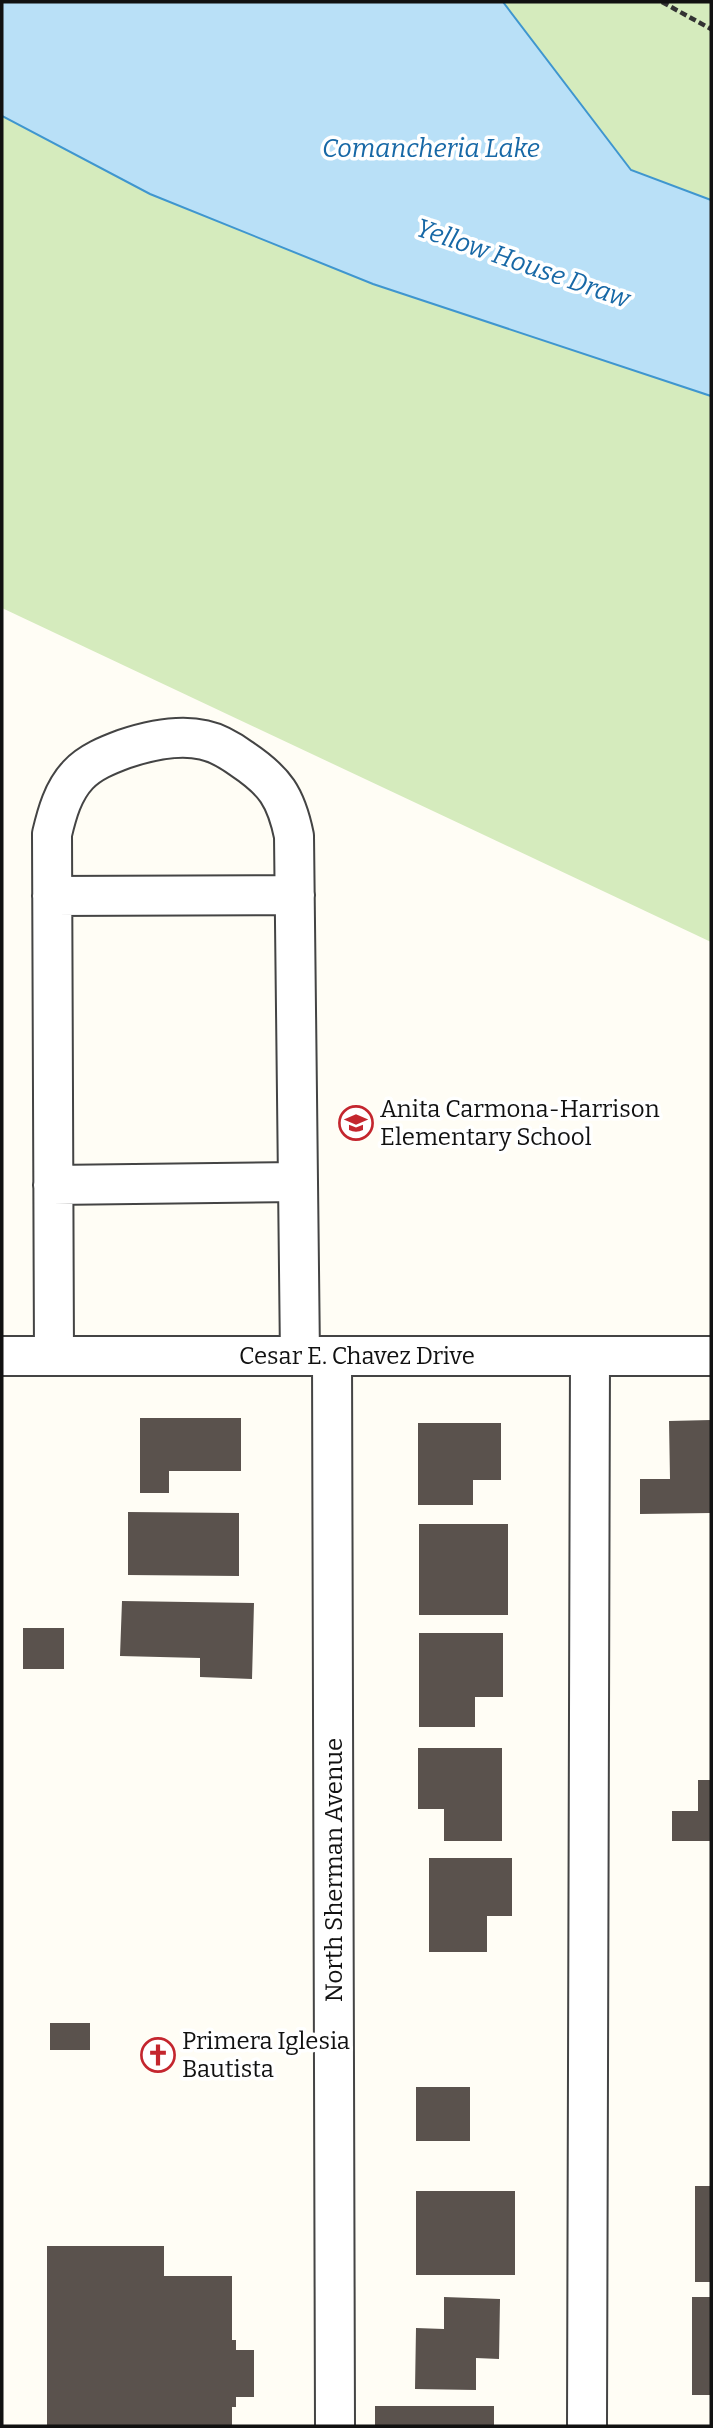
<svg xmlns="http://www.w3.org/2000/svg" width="713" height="2428" font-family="Bitter,serif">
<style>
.green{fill:#d5ebbd}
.water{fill:#b9e0f7;stroke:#3f96cf;stroke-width:2}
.building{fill:#5a524d}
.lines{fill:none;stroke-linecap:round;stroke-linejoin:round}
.minor-casing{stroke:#444;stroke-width:42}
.path{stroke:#333;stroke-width:4.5;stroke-dasharray:7 3.5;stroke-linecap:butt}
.minor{stroke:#fff;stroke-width:38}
.labels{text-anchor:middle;stroke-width:7;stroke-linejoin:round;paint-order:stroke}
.poi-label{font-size:24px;fill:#111;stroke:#fff;text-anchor:start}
.street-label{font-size:24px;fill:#111;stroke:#fff}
.water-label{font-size:26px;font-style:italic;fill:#1768a6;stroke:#fff}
</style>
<rect width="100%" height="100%" fill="#fffdf5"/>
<path class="green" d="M 2,2 L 711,2 L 711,942 L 2,608 Z"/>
<path class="water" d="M 2,2 L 503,2 L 631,170 L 711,200 L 711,396 L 373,284 L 150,194 L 2,116 Z"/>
<path class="building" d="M 140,1418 L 241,1418 L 241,1471 L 169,1471 L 169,1493 L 140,1493 Z
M 711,1420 L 711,1513 L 640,1514 L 640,1479 L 670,1479 L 669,1421 Z
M 418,1423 L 501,1423 L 501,1480 L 473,1480 L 473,1505 L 418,1505 Z
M 128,1512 L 239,1513 L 239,1576 L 128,1575 Z
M 419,1524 L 508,1524 L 508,1615 L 419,1615 Z
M 122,1601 L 254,1603 L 252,1679 L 200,1677 L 200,1658 L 120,1656 Z
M 23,1628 L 64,1628 L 64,1669 L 23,1669 Z
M 419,1633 L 503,1633 L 503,1697 L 475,1697 L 475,1727 L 419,1727 Z
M 418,1748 L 502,1748 L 502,1841 L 444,1841 L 444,1809 L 418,1809 Z
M 698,1780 L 711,1780 L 711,1841 L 672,1841 L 672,1811 L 698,1811 Z
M 429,1858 L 512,1858 L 512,1916 L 487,1916 L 487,1952 L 429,1952 Z
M 50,2023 L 90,2023 L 90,2050 L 50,2050 Z
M 416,2087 L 470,2087 L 470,2141 L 416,2141 Z
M 695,2186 L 711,2186 L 711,2282 L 695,2282 Z
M 416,2191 L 515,2191 L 515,2275 L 416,2275 Z
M 47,2246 L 164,2246 L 164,2276 L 232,2276 L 232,2340 L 236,2340 L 236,2350 L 254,2350 L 254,2397 L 236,2397 L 236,2407 L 232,2407 L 232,2426 L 47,2426 Z
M 444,2297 L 500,2299 L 499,2359 L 476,2358 L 476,2390 L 415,2389 L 416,2328 L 444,2329 Z
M 692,2297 L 711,2297 L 711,2395 L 692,2395 Z
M 375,2406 L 494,2406 L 494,2426 L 375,2426 Z"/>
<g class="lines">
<g class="minor-casing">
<path id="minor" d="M 52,896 L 295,895
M 53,1185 L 298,1182
M 2,1356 L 711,1356
M 54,1356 L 52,834 C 57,813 63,791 78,775 C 90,762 108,755 124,749 C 148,741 178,734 204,740 C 218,743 231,751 242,759 C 275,781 286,797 294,836 L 300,1356
M 332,1356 L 335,2426
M 587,2426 L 590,1356"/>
</g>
<path class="path" d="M 662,2 L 711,29"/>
<use href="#minor" class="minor"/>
</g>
<defs>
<g id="school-ring" transform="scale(1.75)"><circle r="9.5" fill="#fff" stroke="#c4262e" stroke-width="1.5"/><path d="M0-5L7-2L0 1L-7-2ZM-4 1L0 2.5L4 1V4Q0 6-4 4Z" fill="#c4262e"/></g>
<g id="church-ring" transform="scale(1.75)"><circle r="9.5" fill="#fff" stroke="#c4262e" stroke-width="1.5"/><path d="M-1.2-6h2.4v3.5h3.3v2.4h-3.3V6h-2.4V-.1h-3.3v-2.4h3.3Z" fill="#c4262e"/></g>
</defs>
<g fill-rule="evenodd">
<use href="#school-ring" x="356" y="1123"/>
<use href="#church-ring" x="158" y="2055"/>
</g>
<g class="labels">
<g class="poi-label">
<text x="380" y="1117">Anita Carmona-Harrison<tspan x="380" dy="28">Elementary School</tspan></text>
<text x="182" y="2049">Primera Iglesia<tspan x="182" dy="28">Bautista</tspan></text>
</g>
<g class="street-label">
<text x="357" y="1364">Cesar E. Chavez Drive</text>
<text transform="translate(334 1870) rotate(-90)" y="8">North Sherman Avenue</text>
</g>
<g class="water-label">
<text x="431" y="157">Comancheria Lake</text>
<text transform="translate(523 263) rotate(19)" y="9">Yellow House Draw</text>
</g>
</g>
<rect width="713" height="2428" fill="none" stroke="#111111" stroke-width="7"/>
</svg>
